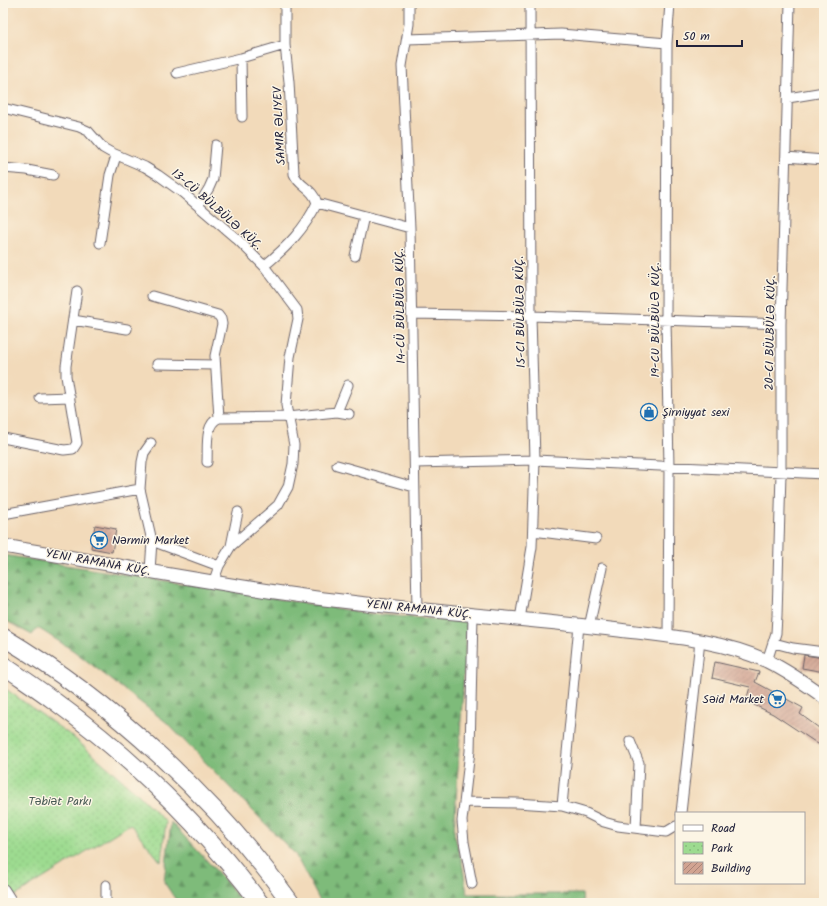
<svg xmlns="http://www.w3.org/2000/svg" width="827" height="906" font-family="Kalam,sans-serif">
<style>
.forest{fill:url(#forest-firs);stroke:#506e5a}
.park{fill:url(#park-dots);stroke:#607e66}
.building{fill:url(#building-hatch)}
.lines{fill:none;stroke-linecap:round;stroke-linejoin:round}
.street-casing{stroke:#6b6267;stroke-width:11}
.secondary-casing{stroke:#6b6267;stroke-width:15}
.highway-casing{stroke:#6b6267;stroke-width:19}
.street{stroke:#fff;stroke-width:9}
.secondary{stroke:#fff;stroke-width:13}
.highway{stroke:#fff;stroke-width:17}
.labels{text-anchor:middle;stroke-width:3;stroke-linejoin:round;paint-order:stroke}
.street-label{font-size:12px;fill:#22223b;stroke:#fcf5e5}
.poi-label{font-size:12px;fill:#22223b;stroke:#fcf5e5;text-anchor:start}
.park-label{font-size:12px;fill:#475a54;stroke:#fcf5e5}
</style>
<defs>
<pattern id="forest-firs" width="22" height="20" patternUnits="userSpaceOnUse"><rect width="22" height="20" fill="#7ebb7a"/><path d="M5 1l3.5 6h-7zM16 11l3.5 6h-7z" fill="#679865"/></pattern>
<pattern id="park-dots" width="8" height="8" patternUnits="userSpaceOnUse"><rect width="8" height="8" fill="#9ddb90"/><path d="M2 2h.1M6 6h.1" fill="none" stroke="#87bc7d" stroke-width="1.8" stroke-linecap="round"/></pattern>
<pattern id="building-hatch" width="6" height="6" patternUnits="userSpaceOnUse"><rect width="6" height="6" fill="#d1a391"/><path d="M-1 1l2-2M0 6l6-6M5 7l2-2" fill="none" stroke="#a98478"/></pattern>
</defs>
<rect width="100%" height="100%" fill="#fcf5e5"/>
<filter id="ink" filterUnits="userSpaceOnUse"><feTurbulence type="fractalNoise" baseFrequency=".025" numOctaves="2"/><feDisplacementMap in="SourceGraphic" scale="8" xChannelSelector="R" yChannelSelector="G"/><feConvolveMatrix kernelMatrix="1 2 1 2 8 2 1 2 1" color-interpolation-filters="sRGB"/></filter>
<filter id="wash" filterUnits="userSpaceOnUse"><feTurbulence type="fractalNoise" baseFrequency=".012" numOctaves="4" result="noise"/><feDisplacementMap in="SourceGraphic" scale="16" xChannelSelector="R" yChannelSelector="G"/><feGaussianBlur stdDeviation="0.9" result="paint"/><feColorMatrix in="noise" values="0 0 0 0 0 0 0 0 0 0 0 0 0 0 0 0 0 1.4 0 .05"/><feComposite in="paint" operator="in"/></filter>
<g filter="url(#wash)">
<rect width="100%" height="100%" fill="#f2daba"/>
<path class="forest" d="M 3,555 L 372,614 L 467,622 L 454,833 L 462,862 L 467,894 L 582,894 L 583,903 L 321,903 L 295,854 L 166,722 L 74,651 L 38,628 L 32,635 L 3,619 Z
M 171,822 L 223,878 L 243,903 L 178,903 L 164,882 Z"/>
<path class="park" d="M 3,687 L 73,737 L 137,793 L 166,822 L 161,862 L 130,824 L 15,896 L 3,882 Z"/>
<g id="blocks">
<path class="building" d="M 95,525 L 116,529 L 112,552 L 91,548 Z
M 804,655 L 824,658 L 824,672 L 802,668 Z
M 715,662 L 759,672 L 755,682 L 803,708 L 800,714 L 819,728 L 824,723 L 824,748 L 773,714 L 746,701 L 750,687 L 712,678 Z"/>
</g>
</g>
<g filter="url(#ink)">
<use href="#blocks" fill-opacity="0" stroke="#6b6267" stroke-width="1"/>
<g class="lines">
<g class="street-casing">
<path id="street" d="M 409,3 L 409,24 L 402,66 L 410,228 L 417,610
M 407,39 L 561,34 L 667,43
M 241,58 L 242,117
M 177,73 L 241,58 L 285,45
M 788,98 L 824,92
M 3,108 L 79,127 L 88,131 L 103,148 L 110,152 L 145,167 L 158,175 L 183,193 L 238,240 L 264,266 L 297,310 L 298,319 L 290,357 L 286,405 L 294,445 L 293,464 L 288,487 L 278,505 L 231,546 L 219,566 L 213,583
M 786,157 L 824,160
M 3,168 L 27,170 L 53,175
M 317,203 L 410,228
M 198,206 L 209,188 L 213,179 L 216,145
M 100,243 L 110,175 L 116,156
M 355,256 L 364,216
M 264,266 C 286,248 305,229 317,203 C 313,188 299,187 294,174 L 289,82 L 285,45 L 285,3
M 152,296 L 218,315 L 221,319 L 222,324 L 215,356 L 219,418
M 412,314 L 531,316 L 781,324
M 73,320 L 127,329
M 157,364 L 215,365
M 40,398 L 70,397
M 337,412 L 348,385
M 3,438 L 64,450 L 73,449 L 77,443 L 66,376 L 66,366 L 77,291
M 207,462 C 208,448 204,424 219,418 L 287,417 L 337,412 L 349,414
M 415,463 L 535,460 L 824,474
M 337,465 L 414,487
M 3,514 L 140,489
M 533,531 L 596,539
M 152,541 L 219,566
M 231,546 L 238,512
M 150,571 L 152,541 L 140,489 L 142,462 L 144,453 L 151,443
M 520,619 L 532,547 L 535,460 L 531,316 L 530,3
M 589,627 L 602,568
M 668,636 L 669,467 L 666,320 L 667,43 L 670,3
M 774,643 L 793,648 L 824,652
M 767,661 L 776,633 L 777,616 L 781,473 L 781,324 L 790,3
M 630,741 L 639,763 L 636,828
M 464,802 L 517,803 L 562,806 L 586,813 L 604,822 L 618,826 L 666,832 L 676,826
M 562,806 L 579,625
M 681,813 L 700,641
M 472,884 L 464,842 L 462,821 L 470,751 L 473,615
M 4,889 L 13,903
M 106,903 L 106,885"/>
</g>
<g class="secondary-casing">
<path id="secondary" d="M 3,546 C 113,564 222,586 333,600 C 428,612 523,618 619,630 C 668,636 721,640 767,661 C 787,671 806,684 824,697"/>
</g>
<g class="highway-casing">
<path id="highway" d="M 3,637 C 111,701 218,801 291,903
M 3,665 C 20,677 37,688 53,700 C 131,757 202,826 260,903"/>
</g>
<use href="#street" class="street"/>
<use href="#secondary" class="secondary"/>
<use href="#highway" class="highway"/>
</g>
</g>
<defs>
<g id="shop-ring" transform="scale(0.9)"><circle r="9.5" fill="#fcf5e5" stroke="#1f6fb2" stroke-width="1.5"/><path d="M-5-2.5h2.3a2.7 3.5 0 0 1 5.4 0H5L5.5 6h-11ZM-1.5-2.5h3a1.5 2.3 0 0 0-3 0Z" fill="#1f6fb2"/></g>
<g id="supermarket-ring" transform="scale(0.9)"><circle r="9.5" fill="#fcf5e5" stroke="#1f6fb2" stroke-width="1.5"/><path d="M-6-5.5h2.5l.6 2H6L4.5 2H-2.5L-4.4-4H-6ZM-1.5 3.2a1.3 1.3 0 1 0 .1 0ZM3 3.2a1.3 1.3 0 1 0 .1 0Z" fill="#1f6fb2"/></g>
</defs>
<g fill-rule="evenodd">
<use href="#shop-ring" x="649" y="412"/>
<use href="#supermarket-ring" x="99" y="540"/>
<use href="#supermarket-ring" x="777" y="699"/>
</g>
<g class="labels">
<g class="street-label">
<text transform="translate(279 126) rotate(-93)" y="4">SAMIR ƏLIYEV</text>
<text transform="translate(217 209) rotate(41)" y="4">13-CÜ BÜLBÜLƏ KÜÇ.</text>
<text transform="translate(400 306) rotate(-91)" y="4">14-CÜ BÜLBÜLƏ KÜÇ.</text>
<text transform="translate(520 312) rotate(-91)" y="4">15-CI BÜLBÜLƏ KÜÇ.</text>
<text transform="translate(655 320) rotate(-90)" y="4">19-CU BÜLBÜLƏ KÜÇ.</text>
<text transform="translate(770 333) rotate(-89)" y="4">20-CI BÜLBÜLƏ KÜÇ.</text>
<text transform="translate(98 562) rotate(10)" y="4">YENI RAMANA KÜÇ.</text>
<text transform="translate(419 609) rotate(6)" y="4">YENI RAMANA KÜÇ.</text>
</g>
<g class="poi-label">
<text x="662" y="416">Şirniyyat sexi</text>
<text x="112" y="544">Nərmin Market</text>
<text x="764" y="703" text-anchor="end">Səid Market</text>
</g>
<g class="park-label">
<text x="60" y="805">Təbiət Parkı</text>
</g>
</g>
<rect width="827" height="906" fill="none" stroke="#fcf5e5" stroke-width="16"/>
<rect x="675" y="812" width="130" height="72" fill="#fcf5e5" stroke="#a5a1a1"/>
<rect x="683" y="825" width="20" height="6" fill="#ffffff" stroke="#a5a1a1"/>
<text x="711" y="832" font-size="12" fill="#22223b">Road</text>
<rect x="683" y="842" width="20" height="12" fill="url(#park-dots)" stroke="#a5a1a1"/>
<text x="711" y="852" font-size="12" fill="#22223b">Park</text>
<rect x="683" y="862" width="20" height="12" fill="url(#building-hatch)" stroke="#a5a1a1"/>
<text x="711" y="872" font-size="12" fill="#22223b">Building</text>
<path d="M677 40v6h65v-6" fill="none" stroke="#22223b" stroke-width="2"/>
<text x="683" y="40" font-size="12" fill="#22223b" stroke="#fcf5e5" stroke-width="3" paint-order="stroke">50 m</text>
</svg>
